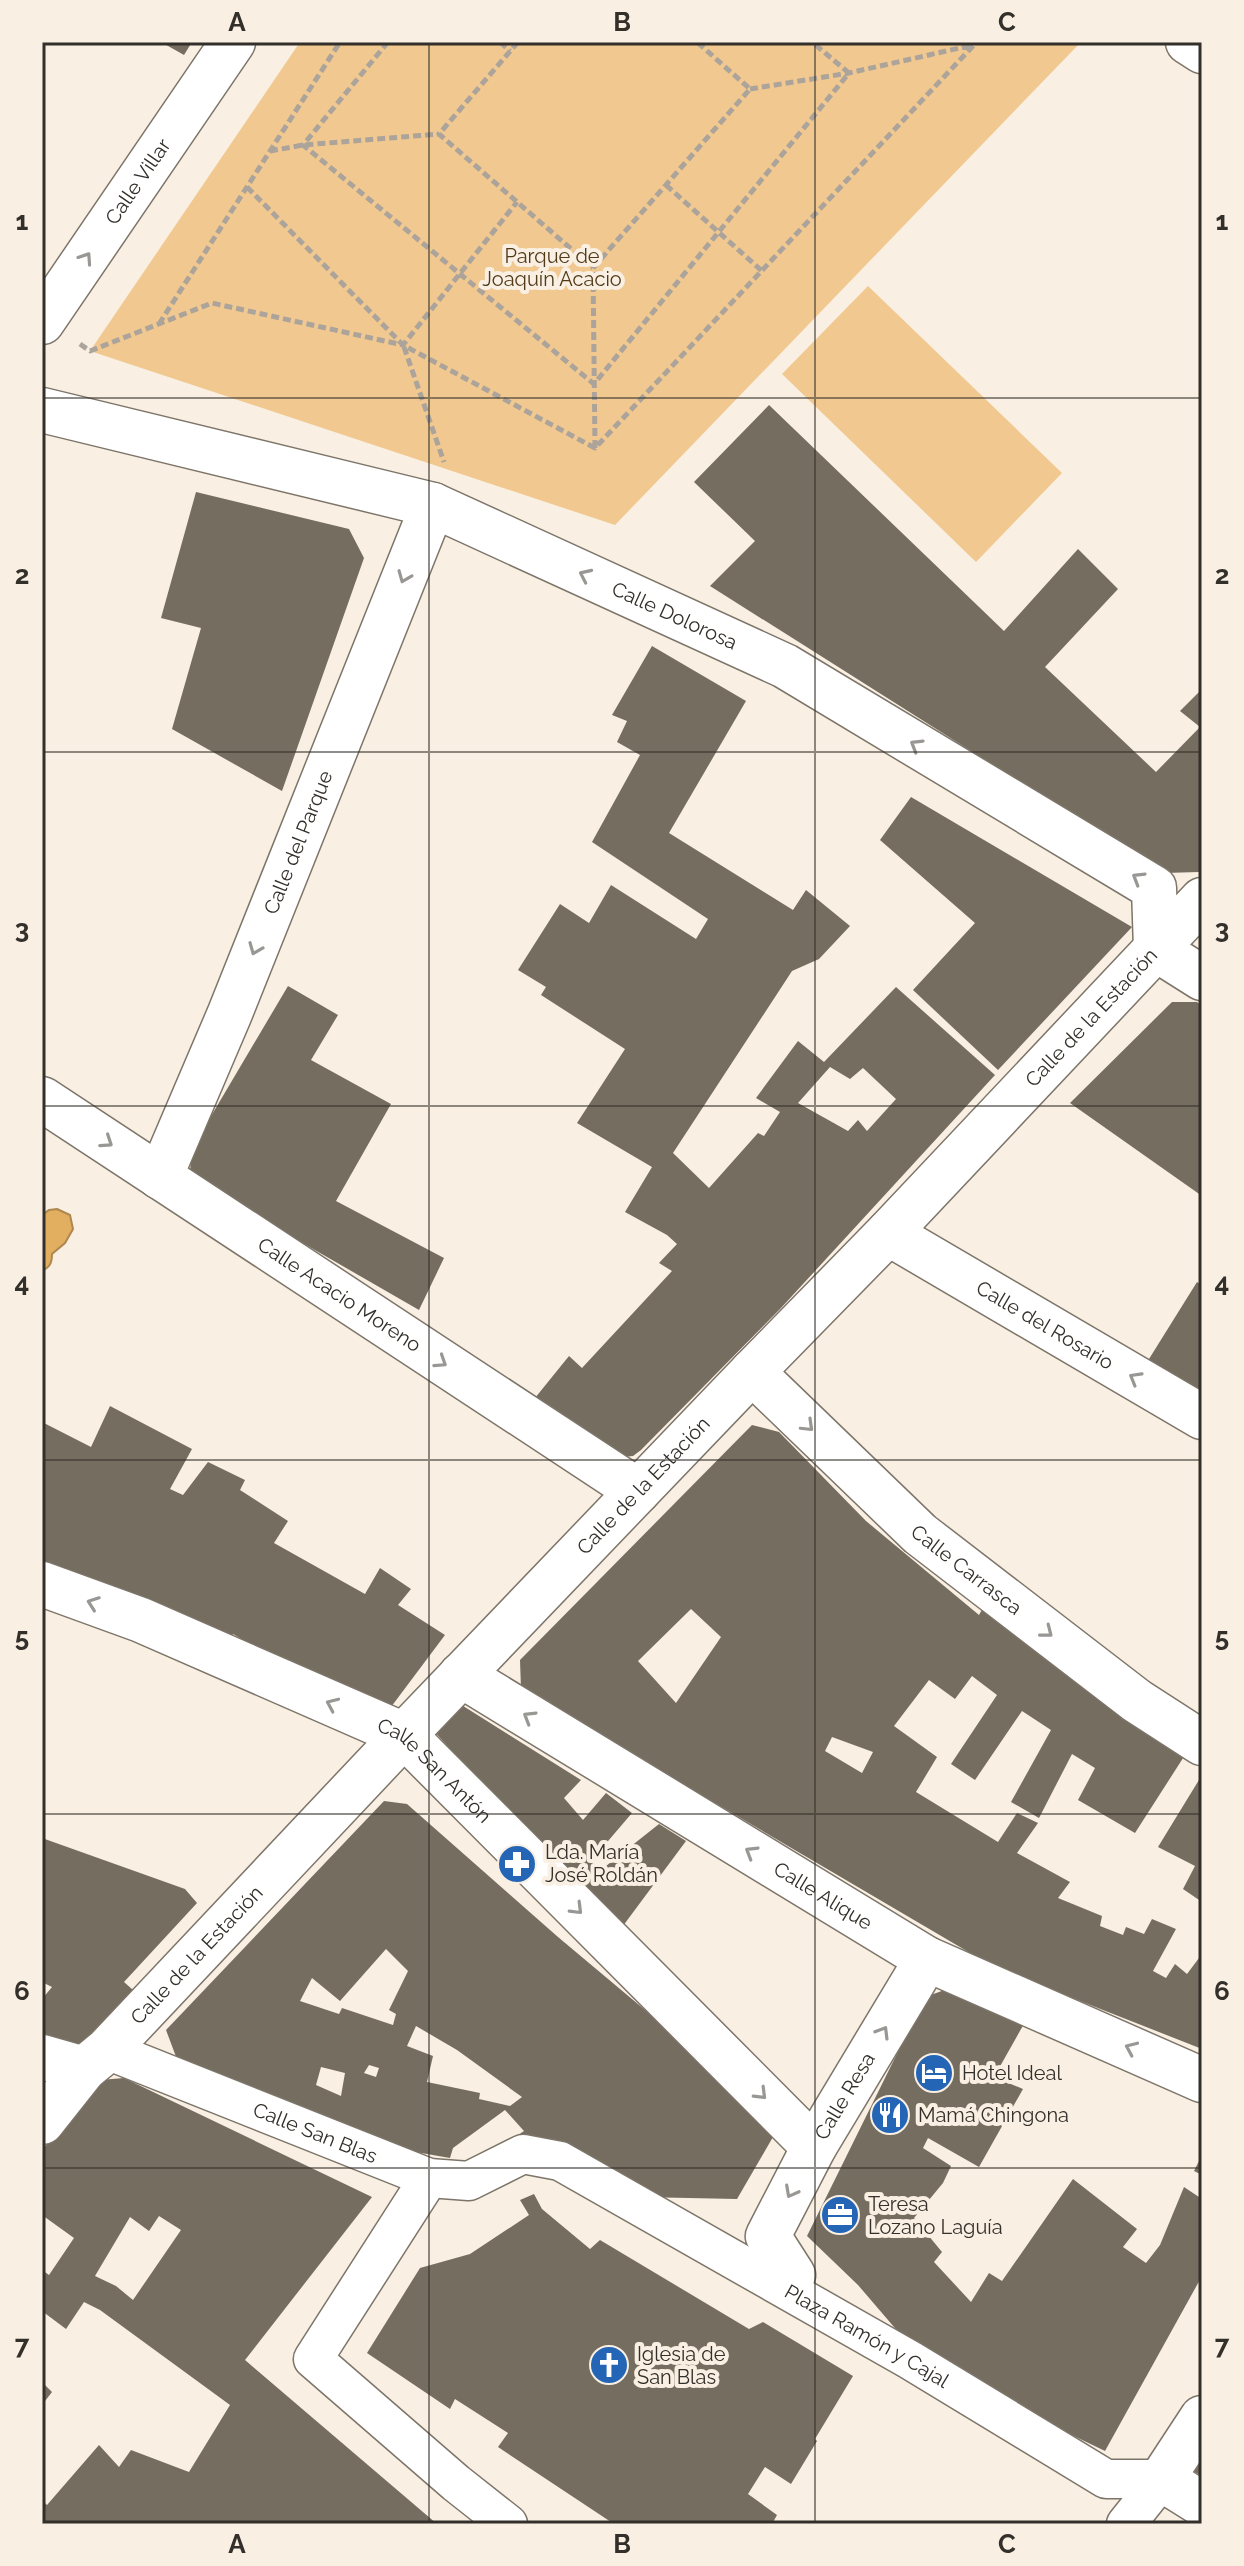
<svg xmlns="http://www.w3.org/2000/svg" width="1244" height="2566" font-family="Raleway,sans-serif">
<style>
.green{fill:#f1c990}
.water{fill:#e2ae5f;stroke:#ae884f;stroke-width:2}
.building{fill:#766d61;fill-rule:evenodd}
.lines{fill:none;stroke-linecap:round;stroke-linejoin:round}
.pedestrian-casing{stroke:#7d7569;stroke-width:41}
.minor-casing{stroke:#7d7569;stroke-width:47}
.tertiary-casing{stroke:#7d7569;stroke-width:47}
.path{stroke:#aca49a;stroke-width:5;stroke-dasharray:8 4;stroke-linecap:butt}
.pedestrian{stroke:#fff;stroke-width:38}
.minor{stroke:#fff;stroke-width:44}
.tertiary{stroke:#fff;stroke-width:44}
.oneway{stroke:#999794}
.grid{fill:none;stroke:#332f2a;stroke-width:2;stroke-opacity:0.55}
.labels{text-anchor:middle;stroke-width:8;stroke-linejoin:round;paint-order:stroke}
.street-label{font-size:20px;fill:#332f2a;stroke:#f9efe2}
.park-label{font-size:20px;fill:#503a18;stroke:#f9efe2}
.poi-label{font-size:20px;fill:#332f2a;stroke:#f9efe2;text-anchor:start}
.neatline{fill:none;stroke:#332f2a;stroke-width:3}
.grid-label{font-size:26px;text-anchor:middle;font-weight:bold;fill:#332f2a}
</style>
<rect width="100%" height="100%" fill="#f9efe2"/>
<path class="green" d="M 300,42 L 1081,42 L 615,525 L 90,351 Z
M 868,286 L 1062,473 L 976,562 L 782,374 Z"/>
<path class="water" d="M 57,1209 L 70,1215 L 73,1229 L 65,1243 L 52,1254 C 52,1263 50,1267 42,1271 L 42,1215 L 49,1210 Z"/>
<path class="building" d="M 161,42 L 192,42 L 184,55 Z
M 769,405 L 1004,631 L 1078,549 L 1118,589 L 1045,667 L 1156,772 L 1200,727 L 1180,711 L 1202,689 L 1202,869 L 1199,872 L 1164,873 L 710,586 L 755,541 L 694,482 Z
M 196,492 L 349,529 L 364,558 L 282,791 L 172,729 L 201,628 L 161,618 Z
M 652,646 L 746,701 L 669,833 L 793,910 L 806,890 L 850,926 L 819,959 L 792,971 L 673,1153 L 709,1188 L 758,1133 L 764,1136 L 780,1112 L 756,1098 L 798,1041 L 824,1062 L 896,987 L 995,1075 L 781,1308 L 641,1450 L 633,1456 L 624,1457 L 535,1398 L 569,1356 L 582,1368 L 672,1271 L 659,1263 L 677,1244 L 667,1235 L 625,1212 L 652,1167 L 577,1123 L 625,1049 L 541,995 L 546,987 L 518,970 L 560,904 L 589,923 L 611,885 L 696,939 L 708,919 L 592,842 L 640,755 L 617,742 L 627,721 L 612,715 ZM 830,1067 L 850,1079 L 863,1068 L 896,1099 L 867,1131 L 858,1120 L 848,1131 L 798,1103 Z
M 911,797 L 1132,927 L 998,1070 L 913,990 L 975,923 L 880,840 Z
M 288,986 L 338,1015 L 311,1060 L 391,1104 L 336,1201 L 444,1258 L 419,1310 L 190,1178 L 191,1150 Z
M 1172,1002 L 1197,1002 L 1202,1006 L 1202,1196 L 1070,1103 Z
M 1197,1282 L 1202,1285 L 1202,1401 L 1144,1367 Z
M 110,1406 L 192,1449 L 170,1489 L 183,1495 L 208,1462 L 245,1480 L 240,1490 L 288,1521 L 274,1543 L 365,1594 L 380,1568 L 411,1589 L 398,1605 L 445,1635 L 388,1711 L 301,1674 L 233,1634 L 230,1640 L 42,1564 L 42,1422 L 91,1447 Z
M 752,1425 L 779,1432 L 866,1521 L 979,1615 L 984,1606 L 1125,1712 L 1121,1718 L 1185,1755 L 1135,1833 L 1078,1800 L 1095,1768 L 1072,1754 L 1039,1818 L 1011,1802 L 1051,1730 L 1022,1711 L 975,1780 L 951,1764 L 997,1695 L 972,1676 L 955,1699 L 929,1680 L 894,1726 L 937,1757 L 916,1792 L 998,1842 L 1017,1813 L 1038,1823 L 1017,1853 L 1070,1882 L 1058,1898 L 1102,1916 L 1100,1926 L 1123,1935 L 1126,1927 L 1144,1934 L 1152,1919 L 1176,1929 L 1153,1971 L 1166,1978 L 1175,1964 L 1187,1974 L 1202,1954 L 1202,2049 L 994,1967 L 521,1689 L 520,1660 ZM 691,1609 L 721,1637 L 676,1703 L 638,1661 ZM 832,1737 L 873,1752 L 862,1773 L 825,1751 Z
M 460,1704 L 581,1780 L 564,1798 L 583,1820 L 606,1793 L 632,1813 L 591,1861 L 601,1870 L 659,1824 L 686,1841 L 617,1934 L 433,1730 Z
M 1202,1775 L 1202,1902 L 1183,1889 L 1195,1866 L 1158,1847 Z
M 384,1801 L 407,1804 L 558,1937 L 744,2093 L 777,2130 L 737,2199 L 640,2197 L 502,2146 L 524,2131 L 505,2110 L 453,2148 L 450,2158 L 358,2142 L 178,2062 L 166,2030 ZM 386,1949 L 408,1971 L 389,2010 L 396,2014 L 393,2025 L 342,2008 L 339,2014 L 300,2001 L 312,1978 L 340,2001 ZM 416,2026 L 457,2050 L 522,2097 L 510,2106 L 479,2099 L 480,2093 L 427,2082 L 433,2056 L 407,2046 ZM 369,2065 L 379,2068 L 376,2077 L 364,2073 ZM 321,2067 L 345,2073 L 341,2096 L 316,2085 Z
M 42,1838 L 185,1889 L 197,1903 L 124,1982 L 133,1990 L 75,2054 L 42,2047 L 42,1999 L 52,1987 L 42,1982 Z
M 953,1987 L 1025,2022 L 994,2077 L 1023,2089 L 979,2167 L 928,2138 L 923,2148 L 951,2166 L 943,2183 L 914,2218 L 942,2252 L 934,2262 L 971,2302 L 989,2273 L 1002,2281 L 1073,2179 L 1137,2229 L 1123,2247 L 1146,2263 L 1160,2245 L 1184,2187 L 1202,2199 L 1202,2276 L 1105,2451 L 1014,2407 L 900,2334 L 858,2285 L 807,2236 L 925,1997 Z
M 124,2078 L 372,2197 L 245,2360 L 437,2524 L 42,2524 L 42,2500 L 47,2505 L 99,2445 L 119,2467 L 131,2450 L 189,2472 L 230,2405 L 100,2310 L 84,2302 L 66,2329 L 42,2311 L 42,2270 L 49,2275 L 74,2238 L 42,2215 L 42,2150 L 100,2080 ZM 159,2216 L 181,2230 L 133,2300 L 116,2286 L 95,2276 L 130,2217 L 149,2231 Z
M 1202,2155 L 1202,2175 L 1194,2171 Z
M 534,2194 L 542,2209 L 590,2249 L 600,2240 L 749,2329 L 763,2322 L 853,2376 L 815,2439 L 817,2441 L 791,2484 L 765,2467 L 748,2494 L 777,2515 L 772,2524 L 614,2524 L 498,2447 L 508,2433 L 455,2399 L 450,2409 L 367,2353 L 420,2268 L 470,2254 L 529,2215 L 520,2200 Z
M 42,2382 L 52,2392 L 42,2405 Z
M 1202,2459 L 1202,2476 L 1193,2471 Z"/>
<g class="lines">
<g class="pedestrian-casing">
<g id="pedestrian">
<path id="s1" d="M 107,2050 L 429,2178 L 469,2181 L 523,2154 L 560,2161 L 910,2360 L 1106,2479 L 1162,2479"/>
<path d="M 429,2178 L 313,2359 L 456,2483 L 508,2524"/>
<path d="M 1126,2524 L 1162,2479"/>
</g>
</g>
<g class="minor-casing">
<g id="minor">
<path id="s2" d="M 42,322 L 233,42"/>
<path id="s3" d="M 42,410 L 433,505 L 785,666 L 1154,888 L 1156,949 L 1202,978"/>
<path id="s4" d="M 42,1099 L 638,1491"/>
<path id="s5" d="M 160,1177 L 230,1013 L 433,505"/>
<path id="s6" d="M 888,1233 L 1202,1417"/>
<path id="s7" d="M 752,1372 L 920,1534 L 1137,1701 L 1202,1743"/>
<path id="s8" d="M 42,1584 L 141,1620 L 404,1735 L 814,2147"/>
<path id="s9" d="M 461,1675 L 927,1959 L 1202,2080"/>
<path d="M 42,2057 L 84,2069"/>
<path id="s10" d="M 793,2275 L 768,2236 L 814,2147 L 927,1959"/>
<path d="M 1202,2418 L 1162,2479 L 1202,2504"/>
</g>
</g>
<g class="tertiary-casing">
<g id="tertiary">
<path d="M 1188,42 L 1202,51"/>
<path id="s11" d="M 42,2122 L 84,2069 L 107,2050 L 404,1735 L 752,1372 L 888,1233 L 1202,900"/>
</g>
</g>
<path class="path" d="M 388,42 L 303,145 L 594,384 L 849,73 L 812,42
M 500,42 L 510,51
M 518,42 L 439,134 L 593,268
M 750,89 L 849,73 L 973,45
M 270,151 L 303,145 L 439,134
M 666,185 L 762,271
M 247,187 L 403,345 L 595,448 L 974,45 L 970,42
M 159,324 L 340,42
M 80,344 L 90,351 L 212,303 L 403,345 L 517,202
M 404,347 L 444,462
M 595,448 L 593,268 L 750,89 L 697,42"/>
<use href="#pedestrian" class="pedestrian"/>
<use href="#minor" class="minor"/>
<use href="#tertiary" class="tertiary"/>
</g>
<defs><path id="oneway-chevron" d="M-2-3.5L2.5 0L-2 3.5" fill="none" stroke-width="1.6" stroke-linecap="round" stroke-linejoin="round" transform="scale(2)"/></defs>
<g class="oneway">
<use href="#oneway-chevron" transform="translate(86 258) rotate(-56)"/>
<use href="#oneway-chevron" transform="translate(585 575) rotate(-155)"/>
<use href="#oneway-chevron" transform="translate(404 577) rotate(112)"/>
<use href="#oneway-chevron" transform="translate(916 745) rotate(-149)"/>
<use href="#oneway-chevron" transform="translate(1138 878) rotate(-149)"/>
<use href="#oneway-chevron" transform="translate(255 949) rotate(112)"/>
<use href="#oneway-chevron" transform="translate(107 1142) rotate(34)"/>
<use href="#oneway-chevron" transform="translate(441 1362) rotate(33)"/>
<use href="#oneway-chevron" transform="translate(1135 1378) rotate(-150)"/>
<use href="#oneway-chevron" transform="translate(808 1426) rotate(44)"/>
<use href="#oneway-chevron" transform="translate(93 1603) rotate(-160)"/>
<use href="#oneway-chevron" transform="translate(1047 1632) rotate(38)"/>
<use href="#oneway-chevron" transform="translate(332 1704) rotate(-156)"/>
<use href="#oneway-chevron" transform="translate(529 1717) rotate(-149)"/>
<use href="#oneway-chevron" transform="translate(751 1852) rotate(-149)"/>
<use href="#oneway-chevron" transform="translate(577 1909) rotate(45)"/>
<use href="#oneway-chevron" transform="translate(883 2032) rotate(-59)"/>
<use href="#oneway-chevron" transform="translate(1131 2048) rotate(-156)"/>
<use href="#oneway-chevron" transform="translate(761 2094) rotate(45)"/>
<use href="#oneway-chevron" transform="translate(791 2192) rotate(118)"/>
</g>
<path class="grid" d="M 429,42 L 429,2524M 815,42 L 815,2524M 42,398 L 1202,398M 42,752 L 1202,752M 42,1106 L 1202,1106M 42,1460 L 1202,1460M 42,1814 L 1202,1814M 42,2168 L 1202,2168"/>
<defs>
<g id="pharmacy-disc" transform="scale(2)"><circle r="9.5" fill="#2465b6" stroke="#f9efe2"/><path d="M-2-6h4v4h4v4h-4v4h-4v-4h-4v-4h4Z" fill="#fff"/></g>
<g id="hotel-disc" transform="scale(2)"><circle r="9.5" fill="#2465b6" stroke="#f9efe2"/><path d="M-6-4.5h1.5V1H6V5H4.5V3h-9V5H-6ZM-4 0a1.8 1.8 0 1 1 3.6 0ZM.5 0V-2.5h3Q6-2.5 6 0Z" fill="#fff"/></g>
<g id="restaurant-disc" transform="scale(2)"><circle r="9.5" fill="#2465b6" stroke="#f9efe2"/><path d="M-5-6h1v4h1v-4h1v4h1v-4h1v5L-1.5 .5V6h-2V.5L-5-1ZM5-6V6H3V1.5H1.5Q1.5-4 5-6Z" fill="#fff"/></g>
<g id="office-disc" transform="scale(2)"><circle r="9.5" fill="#2465b6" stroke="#f9efe2"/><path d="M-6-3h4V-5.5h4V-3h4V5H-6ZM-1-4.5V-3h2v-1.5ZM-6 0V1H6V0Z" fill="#fff"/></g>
<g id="church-disc" transform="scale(2)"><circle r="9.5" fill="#2465b6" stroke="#f9efe2"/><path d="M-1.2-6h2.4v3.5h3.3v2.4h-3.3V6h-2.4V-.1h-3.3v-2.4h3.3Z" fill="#fff"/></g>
</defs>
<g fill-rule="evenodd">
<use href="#pharmacy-disc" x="517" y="1864"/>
<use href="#hotel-disc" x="934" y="2073"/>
<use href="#restaurant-disc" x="890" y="2115"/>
<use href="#office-disc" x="840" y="2215"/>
<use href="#church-disc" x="609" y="2365"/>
</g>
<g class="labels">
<g class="street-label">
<text dy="7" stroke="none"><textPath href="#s2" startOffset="170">Calle Villar</textPath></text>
<text dy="7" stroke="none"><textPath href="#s3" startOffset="668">Calle Dolorosa</textPath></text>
<text dy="7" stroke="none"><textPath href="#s5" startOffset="362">Calle del Parque</textPath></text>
<text dy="7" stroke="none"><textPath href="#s11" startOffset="1524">Calle de la Estación</textPath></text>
<text dy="7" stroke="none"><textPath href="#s4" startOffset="356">Calle Acacio Moreno</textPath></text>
<text dy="7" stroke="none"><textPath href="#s6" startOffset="182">Calle del Rosario</textPath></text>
<text dy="7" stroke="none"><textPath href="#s11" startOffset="876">Calle de la Estación</textPath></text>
<text dy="7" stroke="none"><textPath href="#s7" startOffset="292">Calle Carrasca</textPath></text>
<text dy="7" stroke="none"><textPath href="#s8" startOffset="438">Calle San Antón</textPath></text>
<text dy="7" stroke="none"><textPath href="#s9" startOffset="424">Calle Alique</textPath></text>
<text dy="7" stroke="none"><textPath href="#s11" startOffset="228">Calle de la Estación</textPath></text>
<text dy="7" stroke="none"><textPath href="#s10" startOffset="206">Calle Resa</textPath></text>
<text dy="7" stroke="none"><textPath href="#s1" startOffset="224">Calle San Blas</textPath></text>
<text dy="7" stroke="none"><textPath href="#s1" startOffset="838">Plaza Ramón y Cajal</textPath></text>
</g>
<g class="park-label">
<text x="552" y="263">Parque de<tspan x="552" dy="23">Joaquín Acacio</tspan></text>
</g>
<g class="poi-label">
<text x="545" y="1859">Lda. María<tspan x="545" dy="23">José Roldán</tspan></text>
<text x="962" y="2080">Hotel Ideal</text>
<text x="918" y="2122">Mamá Chingona</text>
<text x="868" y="2211">Teresa<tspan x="868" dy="23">Lozano Laguía</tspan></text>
<text x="637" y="2361">Iglesia de<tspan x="637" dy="23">San Blas</tspan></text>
</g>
</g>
<rect width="1244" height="2566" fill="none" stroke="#f9efe2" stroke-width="88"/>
<rect x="44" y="44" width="1156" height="2478" class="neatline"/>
<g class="grid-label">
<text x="237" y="31">A</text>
<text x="622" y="31">B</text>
<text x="1007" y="31">C</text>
<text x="22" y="230">1</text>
<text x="1222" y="230">1</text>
<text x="22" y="584">2</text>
<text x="1222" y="584">2</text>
<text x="22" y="938">3</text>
<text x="1222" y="938">3</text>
<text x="22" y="1292">4</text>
<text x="1222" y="1292">4</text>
<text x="22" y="1646">5</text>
<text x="1222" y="1646">5</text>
<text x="22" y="2000">6</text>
<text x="1222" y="2000">6</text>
<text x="22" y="2354">7</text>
<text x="1222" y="2354">7</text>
<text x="237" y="2553">A</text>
<text x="622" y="2553">B</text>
<text x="1007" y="2553">C</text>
</g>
</svg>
